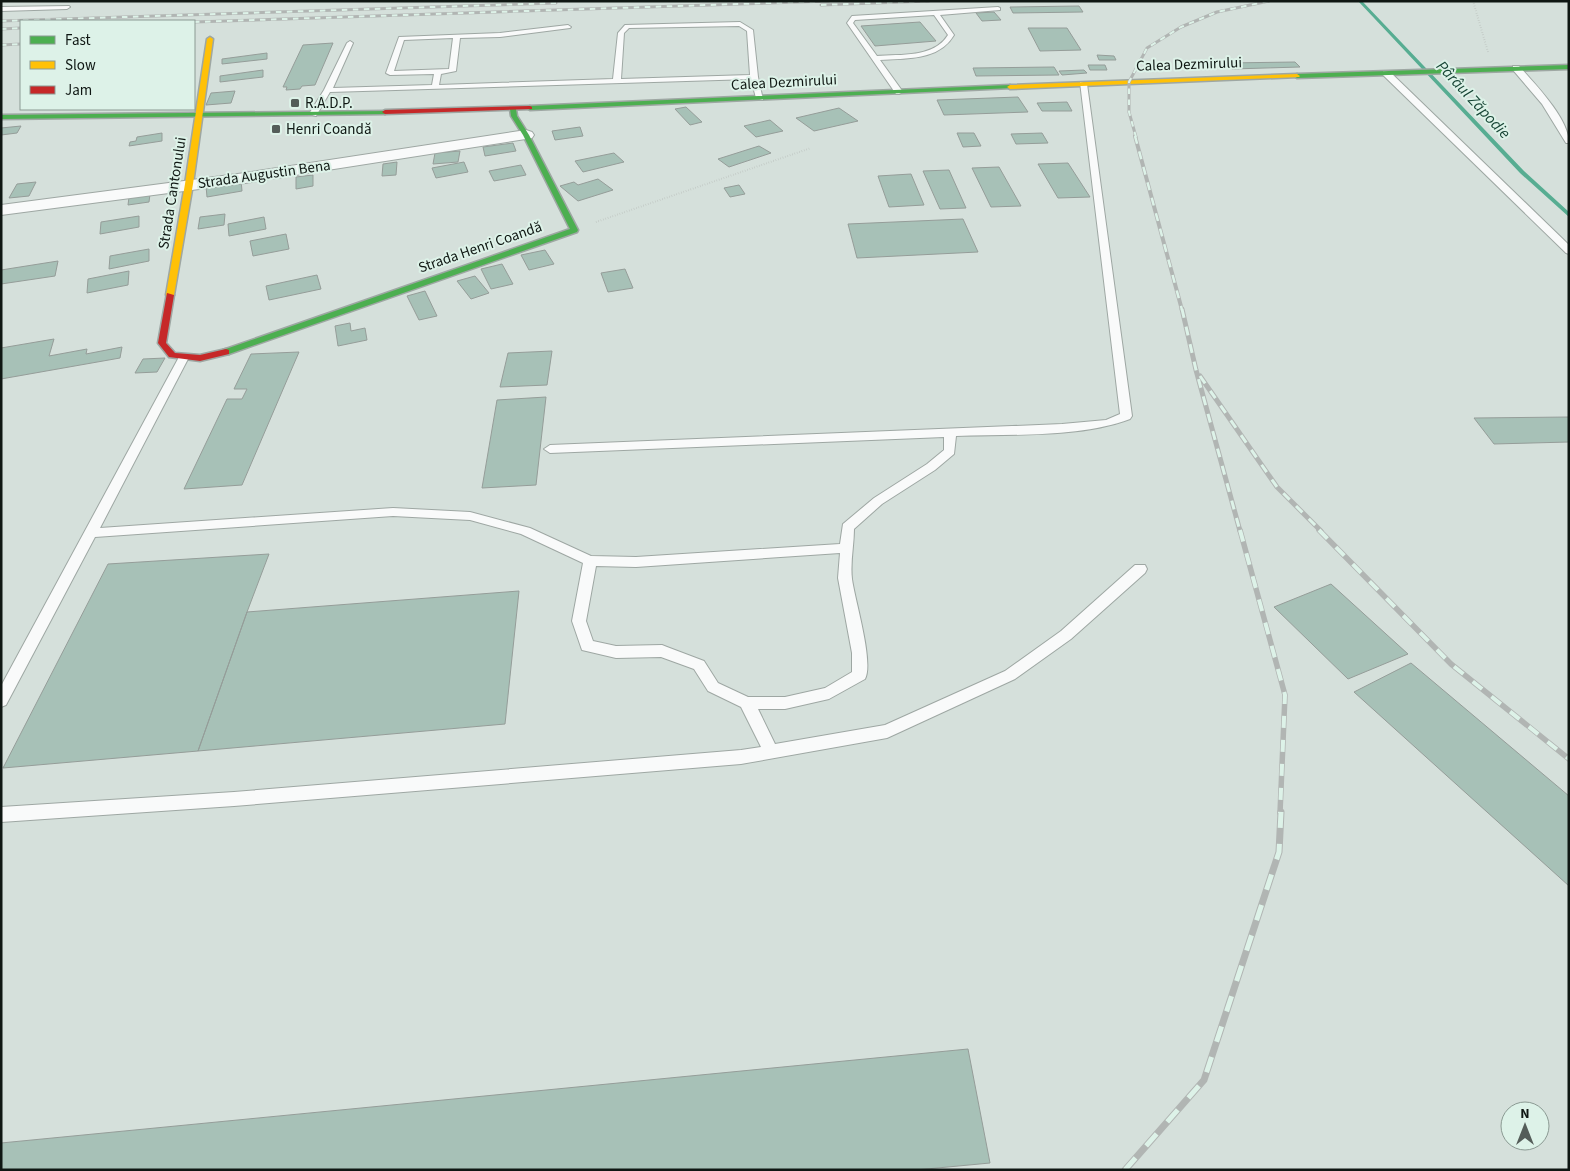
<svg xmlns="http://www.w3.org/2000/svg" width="1570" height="1171" font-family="'Source Sans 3',sans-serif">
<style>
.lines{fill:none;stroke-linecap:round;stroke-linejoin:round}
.stream{fill:#57ad92;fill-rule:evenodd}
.building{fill:#a7c1b7;stroke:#959d99}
.lane-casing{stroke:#9ea7a3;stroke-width:2}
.street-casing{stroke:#9ea7a3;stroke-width:2}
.fast-casing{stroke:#9ea7a3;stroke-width:3}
.slow-casing{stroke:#9ea7a3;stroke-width:3}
.jam-casing{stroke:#9ea7a3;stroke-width:3}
.path{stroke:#bbc0bd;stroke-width:2;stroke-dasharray:0.5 2;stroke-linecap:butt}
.lane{fill:#f9fafa;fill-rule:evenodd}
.street{fill:#f9fafa;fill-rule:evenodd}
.fast{fill:#4caf50;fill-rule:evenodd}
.slow{fill:#ffc107;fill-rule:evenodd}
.jam{fill:#c62828;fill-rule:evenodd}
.rail-far4-casing{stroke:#b1b5b3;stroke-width:3}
.rail-far3-casing{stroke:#b1b5b3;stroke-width:4}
.rail-far2-casing{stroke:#b1b5b3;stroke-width:5}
.rail-far1-casing{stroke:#b1b5b3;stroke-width:5.5}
.rail-casing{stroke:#b1b5b3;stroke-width:7}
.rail-far4{stroke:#ddf2e8;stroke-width:2;stroke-dasharray:5.5;stroke-linecap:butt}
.rail-far3{stroke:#ddf2e8;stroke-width:2.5;stroke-dasharray:8;stroke-linecap:butt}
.rail-far2{stroke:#ddf2e8;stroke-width:3;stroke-dasharray:9;stroke-linecap:butt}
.rail-far1{stroke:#ddf2e8;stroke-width:4;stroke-dasharray:12;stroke-linecap:butt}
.rail{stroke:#ddf2e8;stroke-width:5;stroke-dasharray:16;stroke-linecap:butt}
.poi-dot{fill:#545d59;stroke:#ddf2e8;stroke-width:2}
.labels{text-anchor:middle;stroke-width:4;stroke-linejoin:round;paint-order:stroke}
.far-street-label{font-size:15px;fill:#0f1713;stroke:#ddf2e8}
.far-poi-label{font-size:15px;fill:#0f1713;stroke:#ddf2e8;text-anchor:start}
.far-water-label{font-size:16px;font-style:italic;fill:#174535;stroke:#ddf2e8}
</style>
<rect width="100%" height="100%" fill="#d5e0db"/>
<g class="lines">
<path class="stream" d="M 1358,1 L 1362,1 L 1524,171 L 1569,212 L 1569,217 L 1520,173 Z"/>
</g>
<path class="building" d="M 1079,6 L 1083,12 L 1013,13 L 1010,7 Z
M 994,12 L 1001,20 L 982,21 L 976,13 Z
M 920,22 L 936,41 L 875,46 L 861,26 Z
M 1028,28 L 1067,28 L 1081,50 L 1040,51 Z
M 333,43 L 315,85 L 302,86 L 300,89 L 286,90 L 287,87 L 283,87 L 303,45 Z
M 267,53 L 267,59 L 222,64 L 222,59 Z
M 1097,55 L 1114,56 L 1116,60 L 1099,60 Z
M 1295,62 L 1300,67 L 1232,69 L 1227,63 Z
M 1088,65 L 1105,65 L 1107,70 L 1090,70 Z
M 1054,67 L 1059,75 L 976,76 L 973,68 Z
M 263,70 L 263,77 L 220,82 L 220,76 Z
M 1084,70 L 1087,73 L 1062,75 L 1059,71 Z
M 235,91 L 231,103 L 206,105 L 211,93 Z
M 1018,97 L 1028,112 L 944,115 L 937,100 Z
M 1067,102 L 1072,111 L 1042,111 L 1037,103 Z
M 686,107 L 702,122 L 690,125 L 675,109 Z
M 839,108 L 858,121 L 814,131 L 796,118 Z
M 770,120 L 783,131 L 756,137 L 744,126 Z
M 21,126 L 17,133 L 1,135 L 1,128 Z
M 580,127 L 583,136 L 555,140 L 552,131 Z
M 162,133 L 162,141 L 129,146 L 130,142 L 136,141 L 137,137 Z
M 957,133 L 974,133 L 981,146 L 963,147 Z
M 1042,133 L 1048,143 L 1016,144 L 1011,134 Z
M 513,143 L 516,151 L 485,156 L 483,147 Z
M 759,146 L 771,153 L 729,167 L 718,159 Z
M 460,151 L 458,162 L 433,164 L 435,153 Z
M 614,153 L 624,162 L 583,172 L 575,161 Z
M 397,162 L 396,175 L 382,176 L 383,164 Z
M 464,162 L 468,172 L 436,178 L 432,168 Z
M 1068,163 L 1090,197 L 1058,198 L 1038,164 Z
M 521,165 L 526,175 L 494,181 L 489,171 Z
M 999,167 L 1021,206 L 991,207 L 972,168 Z
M 949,170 L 966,208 L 940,209 L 923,171 Z
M 911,174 L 924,205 L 889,207 L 878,176 Z
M 313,175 L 313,186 L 296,189 L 296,177 Z
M 598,179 L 613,190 L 578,201 L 560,186 L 574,182 L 578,185 Z
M 241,180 L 242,191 L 207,197 L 206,186 Z
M 36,182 L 29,196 L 9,198 L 17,184 Z
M 739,185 L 745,194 L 730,197 L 724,188 Z
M 150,194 L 149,202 L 128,205 L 129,197 Z
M 225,214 L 224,225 L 198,229 L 200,217 Z
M 139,216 L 139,227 L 100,234 L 101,222 Z
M 264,217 L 266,229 L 229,236 L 228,224 Z
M 963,219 L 978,252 L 857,258 L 848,224 Z
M 286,234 L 289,249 L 253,256 L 250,241 Z
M 149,249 L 149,261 L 109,269 L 110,256 Z
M 545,250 L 554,264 L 529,270 L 521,255 Z
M 58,261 L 55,276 L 1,284 L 1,270 Z
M 502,264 L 513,284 L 491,289 L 481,269 Z
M 625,269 L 633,288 L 608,292 L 601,273 Z
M 129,271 L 128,285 L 87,293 L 88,279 Z
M 317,275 L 321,289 L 269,300 L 266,286 Z
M 475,276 L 489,293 L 471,299 L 457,281 Z
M 425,291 L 437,316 L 419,320 L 407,296 Z
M 350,323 L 351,331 L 365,328 L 367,340 L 338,346 L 335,326 Z
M 54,339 L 49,356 L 87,349 L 86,354 L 122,347 L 120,358 L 1,379 L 1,348 Z
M 552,351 L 547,385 L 500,387 L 508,353 Z
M 299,352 L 242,485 L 184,489 L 227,399 L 242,399 L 247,389 L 234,389 L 251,354 Z
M 165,358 L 157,372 L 135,373 L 143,359 Z
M 546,397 L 536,485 L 482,488 L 497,400 Z
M 1569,417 L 1569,442 L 1494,444 L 1474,418 Z
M 269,554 L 247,612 L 198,751 L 3,768 L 108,564 Z
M 1331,584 L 1408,654 L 1348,679 L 1274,607 Z
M 519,591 L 505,724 L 198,751 L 247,612 Z
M 1411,663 L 1569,796 L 1569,886 L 1354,692 Z
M 968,1049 L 990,1163 L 916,1170 L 1,1170 L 1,1143 Z"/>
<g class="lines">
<g class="lane-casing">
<path id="lane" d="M 69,6 L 70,7 L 67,9 L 1,11 L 1,7 Z
M 998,7 L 1000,8 L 1000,10 L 940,15 L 954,35 C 939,61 906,58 880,60 L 903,92 L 899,94 L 896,94 L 847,23 L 852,16 ZM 934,15 L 948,35 C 934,58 900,54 877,56 L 853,23 L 855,20 Z
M 740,22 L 753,30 L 758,77 L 763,100 L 756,98 L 751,79 L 330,92 L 316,116 L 309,114 L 324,90 L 347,43 L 350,41 L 353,43 L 333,88 L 432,85 L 434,74 L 390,75 L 386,73 L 399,37 L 500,33 L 568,25 L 571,27 L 570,28 L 500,37 L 460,38 L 456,71 L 441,74 L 439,85 L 613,79 L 618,33 L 625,25 ZM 739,26 L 747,31 L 750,75 L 621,79 L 624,33 L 629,28 ZM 453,38 L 449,69 L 394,71 L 404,40 Z
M 1513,66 L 1519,66 C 1535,84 1569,119 1569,143 L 1566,143 L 1542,104 L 1513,70 Z
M 1383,71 L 1389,71 L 1569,245 L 1569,254 L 1566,253 L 1383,75 Z
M 1080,82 L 1087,84 L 1132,416 L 1130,419 C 1080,438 1010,434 956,436 L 954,454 L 935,470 L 882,504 L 854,529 C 854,545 850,563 852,579 C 855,601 874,662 865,679 L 829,699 L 785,709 L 758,709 L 775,744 L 885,725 L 1005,671 L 1061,631 L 1135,565 L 1145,565 L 1147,569 L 1145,573 L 1071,639 L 1015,679 L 887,738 L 741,764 L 234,806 L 1,822 L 1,807 L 234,792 L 741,750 L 761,747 L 741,707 L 708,691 L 694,669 L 661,657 L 616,658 L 582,650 L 572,621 L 583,563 L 521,534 L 470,520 L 393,516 L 95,537 L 6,705 L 1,707 L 1,686 L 179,357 L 184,354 L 189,357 L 100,528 L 393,508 L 470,512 L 530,528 L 591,556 L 636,557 L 840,544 L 843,524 L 874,498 L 927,464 L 944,450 L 944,437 L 550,453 L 544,449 L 550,445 L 1062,424 L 1106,420 L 1120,414 ZM 840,553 L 838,578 L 852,653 L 852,672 L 825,688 L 785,697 L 748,697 L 718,683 L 704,661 L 667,647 L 662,645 L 616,646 L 593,641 L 586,621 L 596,566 L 636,567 Z"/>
</g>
<g class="street-casing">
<path id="street" d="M 526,130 L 532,132 L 534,135 L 532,138 L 245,183 L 1,215 L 1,205 L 245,173 Z"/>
</g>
<g class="fast-casing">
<path id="fast" d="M 1569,65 L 1569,69 L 1297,78 L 1294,76 L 1297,74 Z
M 1010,85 L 1013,87 L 1012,88 L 530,110 L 527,108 L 530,106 Z
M 513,107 L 516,109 L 517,116 L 529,135 L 578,230 L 577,232 L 229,354 L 223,354 L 223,350 L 570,229 L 523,135 L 511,116 L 510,109 Z
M 387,111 L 388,112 L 385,114 L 1,119 L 1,115 Z"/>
</g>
<g class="slow-casing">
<path id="slow" d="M 210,37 L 213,39 L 193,184 L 174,295 L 170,297 L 166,295 L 185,184 L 207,39 Z
M 1297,74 L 1300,76 L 1299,77 L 1010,89 L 1007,87 L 1010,85 Z"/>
</g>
<g class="jam-casing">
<path id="jam" d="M 530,106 L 532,107 L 532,109 L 385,114 L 382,112 L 385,110 Z
M 167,293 L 174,295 L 166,343 L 175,353 L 200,355 L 226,349 L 229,350 L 229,354 L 200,361 L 169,357 L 158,343 Z"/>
</g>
<path class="path" d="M 1473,1 L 1488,52
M 596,222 L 811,148"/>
<use href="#lane" class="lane"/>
<use href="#street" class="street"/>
<use href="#fast" class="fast"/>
<use href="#slow" class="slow"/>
<use href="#jam" class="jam"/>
<g class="rail-far4-casing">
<path id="rail-far4" d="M 821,5 L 929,1
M 1,21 L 556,3
M 194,22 L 829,1
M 1,29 L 21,28
M 1,45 L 21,44
M 1136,137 L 1129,112 L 1129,82 L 1147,48 L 1181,27 L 1217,12 L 1269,1"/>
</g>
<g class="rail-far3-casing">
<path id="rail-far3" d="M 1135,136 L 1182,310"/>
</g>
<g class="rail-far2-casing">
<path id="rail-far2" d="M 1182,309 L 1196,370 L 1240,531
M 1200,376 L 1277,487 L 1321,531"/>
</g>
<g class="rail-far1-casing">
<path id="rail-far1" d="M 1240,530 L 1285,695 L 1280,813
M 1319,530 L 1451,664 L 1569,759"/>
</g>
<g class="rail-casing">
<path id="rail" d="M 1125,1170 L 1204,1080 L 1279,852 L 1281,812"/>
</g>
<use href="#rail-far4" class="rail-far4"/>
<use href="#rail-far3" class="rail-far3"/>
<use href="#rail-far2" class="rail-far2"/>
<use href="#rail-far1" class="rail-far1"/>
<use href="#rail" class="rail"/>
</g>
<g class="poi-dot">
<rect x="290" y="98" width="10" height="10" rx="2.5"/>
<rect x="271" y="124" width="10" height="10" rx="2.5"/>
</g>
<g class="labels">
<g class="far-street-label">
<text transform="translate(1189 64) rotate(-2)" y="5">Calea Dezmirului</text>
<text transform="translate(784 82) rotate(-3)" y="5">Calea Dezmirului</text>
<text transform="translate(264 174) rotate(-8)" y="5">Strada Augustin Bena</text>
<text transform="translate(172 193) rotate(-81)" y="5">Strada Cantonului</text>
<text transform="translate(480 247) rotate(-19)" y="5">Strada Henri Coandă</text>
</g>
<g class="far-poi-label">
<text x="305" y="108">R.A.D.P.</text>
<text x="286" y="134">Henri Coandă</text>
</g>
<g class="far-water-label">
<text transform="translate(1474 99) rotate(47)" y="6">Pârâul Zăpodie</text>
</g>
</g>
<rect width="1570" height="1171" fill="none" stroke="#0f1713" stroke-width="5"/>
<rect x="20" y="20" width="175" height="90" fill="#ddf2e8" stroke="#8b9a93"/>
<rect x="30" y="36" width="25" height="8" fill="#4caf50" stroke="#8b9a93"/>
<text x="65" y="45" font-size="15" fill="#0f1713">Fast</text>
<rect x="30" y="61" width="25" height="8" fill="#ffc107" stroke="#8b9a93"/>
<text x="65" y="70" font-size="15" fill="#0f1713">Slow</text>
<rect x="30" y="86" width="25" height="8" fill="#c62828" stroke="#8b9a93"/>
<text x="65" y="95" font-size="15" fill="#0f1713">Jam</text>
<g transform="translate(1525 1126)"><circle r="24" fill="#ddf2e8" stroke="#8b9a93"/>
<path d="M0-4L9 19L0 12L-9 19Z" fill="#545d59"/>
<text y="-8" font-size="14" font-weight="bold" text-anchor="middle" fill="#0f1713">N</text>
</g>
</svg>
